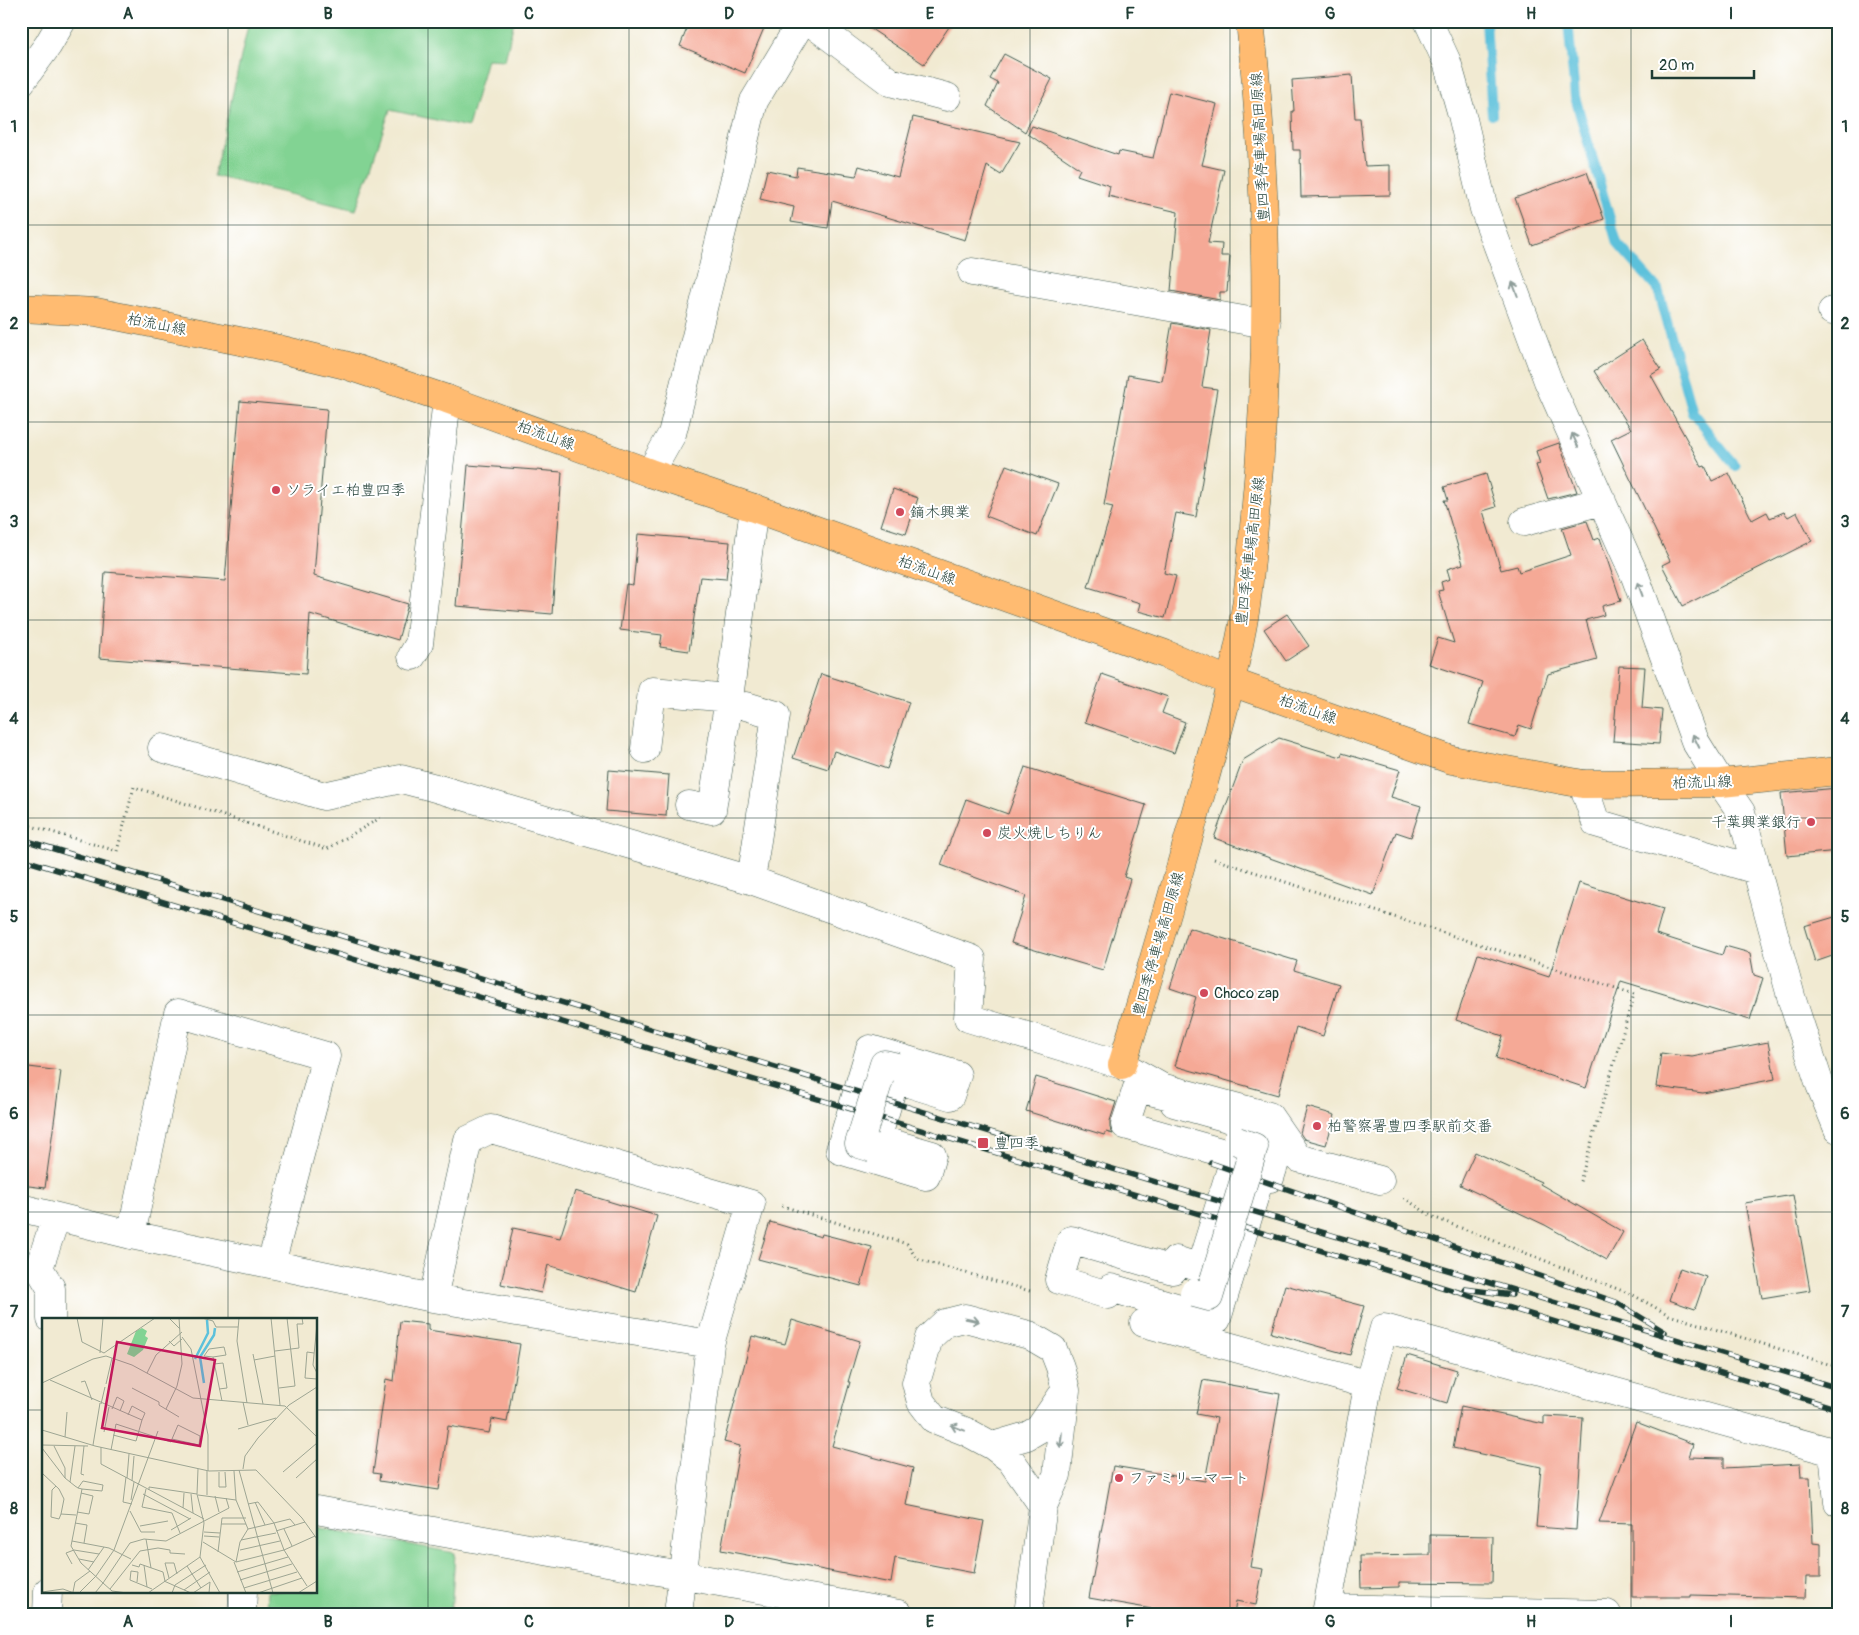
<svg xmlns="http://www.w3.org/2000/svg" width="1859" height="1635" font-family="Pangolin,'Klee One',sans-serif">
<style>
.green{fill:#82d393;stroke:#508864}
.lines{fill:none;stroke-linecap:round;stroke-linejoin:round}
.stream{stroke:#5dc1db;stroke-width:10}
.building{fill:#f5a996}
.minor-casing{stroke:#3e574c;stroke-width:29}
.major-casing{stroke:#3e574c;stroke-width:29}
.path{stroke:#3e574c;stroke-width:3;stroke-dasharray:1 4;stroke-linecap:butt}
.minor{stroke:#fff;stroke-width:28}
.major{stroke:#ffbb71;stroke-width:28}
.rail-casing{stroke:#1f3d34;stroke-width:5.5}
.rail{stroke:#fff;stroke-width:4;stroke-dasharray:11;stroke-linecap:butt}
.minor-bridge-casing{stroke:#3e574c;stroke-width:29;stroke-linecap:butt}
.minor-bridge{stroke:#fff;stroke-width:28}
.oneway{stroke:#8f9e9a}
.grid{fill:none;stroke:#1f3d34;stroke-width:1;stroke-opacity:0.55}
.poi-dot{fill:#d1495b;stroke:#fff;stroke-width:2}
.labels{text-anchor:middle;stroke-width:4;stroke-linejoin:round;paint-order:stroke}
.street-label{font-size:15px;fill:#1f3d34;stroke:#fff}
.poi-label{font-size:15px;fill:#1f3d34;stroke:#fff;text-anchor:start}
.inset-river{fill:none;stroke:#5dc1db;stroke-width:2.5}
.inset-road{fill:none;stroke:#9da593;stroke-width:1}
.view{fill:#c2185b;fill-opacity:0.15;stroke:#c2185b;stroke-width:2.5}
.inset-edge{fill:none;stroke:#1f3d34;stroke-width:2.5}
.neatline{fill:none;stroke:#1f3d34;stroke-width:2}
.grid-label{font-size:16px;text-anchor:middle;font-weight:bold;fill:#1f3d34}
</style>
<rect width="100%" height="100%" fill="#fff"/>
<filter id="ink" filterUnits="userSpaceOnUse"><feTurbulence type="fractalNoise" baseFrequency=".02" numOctaves="2"/><feDisplacementMap in="SourceGraphic" scale="10" xChannelSelector="R" yChannelSelector="G"/><feConvolveMatrix kernelMatrix="1 2 1 2 8 2 1 2 1" color-interpolation-filters="sRGB"/></filter>
<filter id="wash" filterUnits="userSpaceOnUse"><feTurbulence type="fractalNoise" baseFrequency=".0096" numOctaves="4" result="noise"/><feDisplacementMap in="SourceGraphic" scale="20" xChannelSelector="R" yChannelSelector="G"/><feGaussianBlur stdDeviation="1.12" result="paint"/><feColorMatrix in="noise" values="0 0 0 0 0 0 0 0 0 0 0 0 0 0 0 0 0 1.4 0 .05"/><feComposite in="paint" operator="in"/></filter>
<g filter="url(#wash)">
<rect width="100%" height="100%" fill="#f1ead2"/>
<path class="green" d="M 249,21 L 514,21 L 505,60 L 487,59 L 468,127 L 390,110 L 356,210 L 214,176 Z
M 316,1527 L 455,1553 L 451,1614 L 266,1614 L 267,1591 L 316,1591 Z"/>
<g class="lines">
<path class="stream" d="M 1486,21 L 1492,115
M 1568,21 L 1575,97 L 1617,243 L 1658,289 L 1692,412 L 1735,466"/>
</g>
<g id="blocks">
<path class="building" d="M 690,21 L 767,21 L 745,73 L 680,46 Z
M 859,21 L 953,21 L 924,64 Z
M 1004,54 L 1052,79 L 1025,132 L 987,106 L 998,83 L 990,79 Z
M 1352,75 L 1355,118 L 1360,118 L 1365,166 L 1390,165 L 1390,195 L 1301,197 L 1300,150 L 1293,150 L 1292,111 L 1294,111 L 1292,80 Z
M 1169,92 L 1217,104 L 1202,165 L 1224,170 L 1208,243 L 1222,244 L 1221,256 L 1230,256 L 1227,292 L 1220,292 L 1220,300 L 1171,291 L 1178,212 L 1108,196 L 1110,186 L 1077,175 L 1080,169 L 1028,134 L 1032,126 L 1118,155 L 1119,151 L 1153,158 Z
M 913,117 L 1020,142 L 1001,175 L 987,166 L 965,240 L 832,201 L 828,228 L 791,222 L 794,207 L 760,199 L 767,170 L 796,176 L 797,167 L 856,176 L 859,166 L 898,177 Z
M 1587,172 L 1604,219 L 1532,245 L 1515,198 Z
M 1172,323 L 1211,330 L 1202,387 L 1217,389 L 1196,517 L 1176,513 L 1164,573 L 1176,576 L 1165,618 L 1138,611 L 1140,603 L 1088,587 L 1113,507 L 1104,505 L 1128,375 L 1162,381 Z
M 1642,340 L 1661,369 L 1651,375 L 1702,467 L 1705,466 L 1712,481 L 1729,473 L 1752,520 L 1767,512 L 1770,518 L 1784,512 L 1788,517 L 1797,512 L 1812,541 L 1683,606 L 1662,565 L 1670,561 L 1611,439 L 1631,429 L 1594,371 Z
M 240,401 L 327,409 L 314,576 L 408,604 L 398,640 L 310,614 L 306,674 L 99,658 L 105,572 L 225,581 Z
M 1559,443 L 1577,492 L 1548,499 L 1536,465 L 1540,464 L 1536,451 Z
M 468,465 L 562,472 L 552,614 L 456,606 Z
M 1006,465 L 1058,484 L 1037,536 L 986,516 Z
M 1486,474 L 1496,507 L 1483,511 L 1501,570 L 1517,566 L 1519,572 L 1571,555 L 1562,528 L 1587,521 L 1594,540 L 1600,538 L 1621,601 L 1602,606 L 1604,615 L 1586,620 L 1597,660 L 1548,674 L 1531,729 L 1519,725 L 1515,737 L 1469,724 L 1483,682 L 1429,664 L 1438,638 L 1454,643 L 1438,591 L 1443,590 L 1441,582 L 1450,579 L 1447,569 L 1463,564 L 1444,500 L 1448,500 L 1444,487 Z
M 893,489 L 918,498 L 906,534 L 881,526 Z
M 638,534 L 730,542 L 726,579 L 700,577 L 689,651 L 660,647 L 662,635 L 620,630 L 626,584 L 633,585 Z
M 1287,614 L 1309,646 L 1286,661 L 1264,629 Z
M 1619,666 L 1645,667 L 1642,708 L 1662,710 L 1659,744 L 1613,741 Z
M 821,674 L 909,702 L 887,769 L 834,751 L 828,769 L 793,758 Z
M 1102,674 L 1168,697 L 1162,713 L 1185,722 L 1174,753 L 1085,722 Z
M 1279,738 L 1341,757 L 1342,753 L 1400,770 L 1391,797 L 1421,806 L 1411,837 L 1396,832 L 1373,895 L 1214,838 L 1243,760 Z
M 1025,767 L 1146,805 L 1124,877 L 1130,879 L 1103,970 L 1011,943 L 1026,896 L 941,865 L 966,799 L 1008,814 Z
M 609,770 L 669,775 L 666,816 L 606,811 Z
M 1838,788 L 1838,851 L 1787,856 L 1781,793 Z
M 1579,883 L 1663,909 L 1656,934 L 1722,955 L 1725,946 L 1750,953 L 1754,975 L 1763,978 L 1750,1020 L 1621,981 L 1586,1088 L 1496,1058 L 1503,1036 L 1456,1020 L 1478,954 L 1549,977 Z
M 1838,916 L 1838,954 L 1815,962 L 1804,926 Z
M 1189,928 L 1297,961 L 1294,970 L 1339,984 L 1323,1036 L 1296,1027 L 1278,1095 L 1175,1066 L 1196,997 L 1170,988 Z
M 1768,1042 L 1775,1079 L 1703,1093 L 1656,1087 L 1661,1053 L 1692,1057 Z
M 21,1066 L 61,1071 L 45,1188 L 21,1185 Z
M 1036,1077 L 1116,1102 L 1110,1121 L 1110,1128 L 1113,1134 L 1106,1132 L 1104,1135 L 1026,1111 Z
M 1307,1107 L 1335,1115 L 1326,1145 L 1304,1139 L 1300,1133 Z
M 1475,1152 L 1541,1182 L 1540,1184 L 1623,1232 L 1607,1260 L 1545,1225 L 1460,1185 Z
M 575,1191 L 657,1216 L 636,1292 L 548,1265 L 541,1293 L 501,1284 L 513,1228 L 560,1238 Z
M 1793,1195 L 1810,1290 L 1762,1298 L 1745,1203 Z
M 770,1222 L 821,1237 L 822,1234 L 872,1247 L 861,1286 L 758,1259 Z
M 1680,1268 L 1706,1277 L 1695,1309 L 1669,1300 Z
M 1285,1285 L 1364,1306 L 1350,1355 L 1271,1333 Z
M 792,1320 L 860,1341 L 848,1382 L 850,1382 L 832,1446 L 913,1468 L 906,1505 L 984,1521 L 974,1573 L 895,1558 L 891,1583 L 721,1550 L 740,1446 L 724,1442 L 752,1336 L 785,1344 Z
M 400,1321 L 428,1324 L 428,1330 L 520,1344 L 507,1422 L 492,1419 L 489,1433 L 448,1426 L 439,1490 L 379,1481 L 380,1474 L 373,1473 L 386,1379 L 394,1381 Z
M 1407,1355 L 1457,1370 L 1447,1403 L 1397,1388 Z
M 1203,1380 L 1280,1394 L 1250,1567 L 1263,1569 L 1256,1605 L 1236,1601 L 1234,1614 L 1181,1614 L 1089,1598 L 1113,1466 L 1205,1481 L 1217,1418 L 1196,1414 Z
M 1461,1406 L 1544,1424 L 1544,1416 L 1583,1418 L 1576,1530 L 1536,1527 L 1541,1467 L 1453,1448 Z
M 1636,1422 L 1693,1444 L 1689,1457 L 1724,1458 L 1724,1468 L 1800,1464 L 1801,1477 L 1810,1477 L 1813,1543 L 1821,1544 L 1821,1577 L 1806,1577 L 1805,1598 L 1691,1595 L 1691,1597 L 1632,1597 L 1632,1524 L 1599,1523 Z
M 1430,1535 L 1493,1536 L 1492,1583 L 1399,1582 L 1399,1587 L 1361,1588 L 1360,1556 L 1430,1555 Z"/>
</g>
</g>
<g filter="url(#ink)">
<use href="#blocks" fill-opacity="0" stroke="#3e574c" stroke-width="1"/>
<g class="lines">
<g class="minor-casing">
<path id="minor" d="M 809,21 L 890,82 L 947,97
M 1428,21 L 1447,62 L 1462,115 L 1484,209 L 1548,381 L 1635,576 L 1695,741 L 1721,783 L 1741,812 L 1792,1000 L 1820,1085 L 1838,1129
M 21,82 L 48,45 L 62,21
M 972,272 L 1266,324
M 1832,311 L 1838,310
M 650,473 L 672,434 L 754,101 L 802,21
M 1524,522 L 1602,501
M 412,656 L 419,644 L 447,399
M 746,706 L 776,715 L 751,880
M 162,748 L 324,796 L 401,779 L 432,787 L 751,880 L 972,959 L 968,1018 L 1122,1065 L 1161,1087 L 1269,1116 L 1298,1158 L 1380,1180
M 645,749 L 652,691 L 729,698
M 1583,784 L 1596,823 L 1757,870
M 689,805 L 712,810 L 729,698 L 754,508
M 870,1049 L 957,1075 L 950,1096 L 895,1079 L 877,1139 L 932,1155 L 926,1176 L 840,1150 Z
M 1137,1088 L 1174,1097 L 1174,1103 L 1274,1131 L 1267,1153 L 1277,1156 L 1270,1178 L 1261,1175 L 1217,1319 L 1111,1288 L 1108,1295 L 1059,1280 L 1071,1240 L 1173,1270 L 1176,1260 L 1200,1268 L 1235,1156 L 1125,1125 Z
M 21,1208 L 131,1235 L 433,1298 L 710,1344 L 678,1614
M 131,1235 L 178,1013 L 326,1056 L 271,1264
M 433,1298 L 468,1140 L 491,1129 L 751,1204 L 710,1344
M 51,1319 L 51,1288 L 39,1268 L 56,1217
M 1144,1323 L 1352,1380 L 1368,1386
M 993,1446 L 1027,1436 L 1039,1429 L 1065,1391
M 316,1510 L 899,1614
M 1327,1608 L 1607,1614
M 47,1614 L 48,1591
M 242,1614 L 243,1591
M 1028,1614 L 1043,1506 L 1057,1475 L 1066,1390 L 1060,1367 L 1053,1349 L 1029,1335 L 965,1318 L 945,1323 L 929,1338 L 916,1383 L 921,1402 L 934,1419 L 967,1432 L 993,1446 L 1010,1459 L 1043,1506
M 1326,1614 L 1368,1386 L 1384,1328 L 1833,1452 L 1838,1502"/>
</g>
<g class="major-casing">
<path id="major" d="M 21,308 L 96,312 L 279,349 L 345,365 L 447,399 L 650,473 L 754,508 L 1165,654 L 1231,682 L 1452,760 L 1583,784 L 1721,783 L 1838,771
M 1122,1065 C 1150,974 1176,884 1201,793 C 1218,731 1236,670 1246,606 C 1250,577 1252,546 1255,516 C 1271,351 1268,186 1250,21"/>
</g>
<path class="path" d="M 21,823 L 117,851 L 134,787 L 327,849 L 380,818
M 1214,859 L 1634,994 L 1579,1185
M 1404,1198 L 1433,1217 L 1633,1295 L 1669,1315 L 1838,1367
M 782,1206 L 907,1244 L 917,1259 L 1030,1291"/>
<use href="#minor" class="minor"/>
<use href="#major" class="major"/>
<g class="rail-casing">
<path id="rail" d="M 21,839 L 1838,1388
M 21,859 L 1432,1284 L 1838,1409
M 1211,1163 L 1616,1302 L 1665,1332
M 1465,1289 L 1512,1295"/>
</g>
<use href="#rail" class="rail"/>
<g class="minor-bridge-casing">
<path id="minor-bridge" d="M 872,1148 L 859,1144 L 884,1064 L 897,1067
M 1194,1293 L 1209,1297 L 1254,1147 L 1237,1141"/>
</g>
<use href="#minor-bridge" class="minor-bridge"/>
</g>
<defs><path id="oneway-shaft" d="M-6 0H5M1.5-3L5.5 0L1.5 3" fill="none" stroke-width="1.6" stroke-linecap="round" stroke-linejoin="round" transform="scale(1.25)"/></defs>
<g class="oneway">
<use href="#oneway-shaft" transform="translate(1515 289) rotate(-111)"/>
<use href="#oneway-shaft" transform="translate(1575 440) rotate(-114)"/>
<use href="#oneway-shaft" transform="translate(1640 589) rotate(-110)"/>
<use href="#oneway-shaft" transform="translate(1696 741) rotate(-116)"/>
<use href="#oneway-shaft" transform="translate(972 1320) rotate(11)"/>
<use href="#oneway-shaft" transform="translate(958 1428) rotate(-159)"/>
<use href="#oneway-shaft" transform="translate(1061 1440) rotate(96)"/>
</g>
</g>
<path class="grid" d="M 228,21 L 228,1319M 428,21 L 428,1614M 629,21 L 629,1614M 829,21 L 829,1614M 1030,21 L 1030,1614M 1230,21 L 1230,1614M 1431,21 L 1431,1614M 1631,21 L 1631,1614M 21,225 L 1838,225M 21,422 L 1838,422M 21,620 L 1838,620M 21,818 L 1838,818M 21,1015 L 1838,1015M 21,1212 L 1838,1212M 21,1410 L 44,1410M 316,1410 L 1838,1410M 228,1591 L 228,1614"/>
<g class="poi-dot">
<circle cx="276" cy="490" r="5"/>
<circle cx="900" cy="512" r="5"/>
<circle cx="1811" cy="822" r="5"/>
<circle cx="987" cy="833" r="5"/>
<circle cx="1204" cy="993" r="5"/>
<circle cx="1317" cy="1126" r="5"/>
<rect x="977" y="1137" width="12" height="12" rx="2.5"/>
<circle cx="1119" cy="1478" r="5"/>
</g>
<g class="labels">
<g class="street-label">
<text transform="translate(1260 147) rotate(-93)" y="5">豊四季停車場高田原線</text>
<text transform="translate(157 324) rotate(11)" y="5">柏流山線</text>
<text transform="translate(546 435) rotate(20)" y="5">柏流山線</text>
<text transform="translate(1250 551) rotate(-83)" y="5">豊四季停車場高田原線</text>
<text transform="translate(927 570) rotate(20)" y="5">柏流山線</text>
<text transform="translate(1308 709) rotate(20)" y="5">柏流山線</text>
<text transform="translate(1702 782) rotate(-2)" y="5">柏流山線</text>
<text transform="translate(1158 944) rotate(-74)" y="5">豊四季停車場高田原線</text>
</g>
<g class="poi-label">
<text x="286" y="495">ソライエ柏豊四季</text>
<text x="910" y="517">鏑木興業</text>
<text x="1801" y="827" text-anchor="end">千葉興業銀行</text>
<text x="997" y="838">炭火焼しちりん</text>
<text x="1214" y="998">Choco zap</text>
<text x="1327" y="1131">柏警察署豊四季駅前交番</text>
<text x="994" y="1148">豊四季</text>
<text x="1129" y="1483">ファミリーマート</text>
</g>
</g>
<g transform="translate(42 1318)">
<rect width="275" height="275" fill="#f1ead2"/>
<path d="M 100,10 L 105,13 L 103,18 L 106,20 L 101,32 L 92,39 L 85,36 L 94,13 Z" fill="#82d393"/>
<path class="inset-river" d="M 153,41 L 166,15 L 165,2M 162,65 L 158,39 L 172,17 L 173,10"/>
<path class="inset-road" d="M 35,0 L 40,24 L 62,35 L 113,0M 127,0 L 138,11M 160,0 L 171,3 L 174,9 L 196,9M 197,0 L 195,23 L 205,85M 229,0 L 238,87M 275,6 L 271,47 L 275,55M 140,19 L 149,31 L 166,117 L 166,153M 127,23 L 132,28 L 140,21M 233,33 L 257,30 L 255,6 L 261,6 L 260,0M 58,35 L 61,0M 272,35 L 265,34 L 263,60 L 275,61M 211,36 L 221,86M 171,39 L 162,38 L 167,31 L 182,29 L 184,37 L 171,39 L 180,83M 212,42 L 233,38M 172,46 L 181,45 L 183,57 L 185,70 L 177,71M 105,55 L 114,37 L 140,14M 8,62 L 100,102 L 94,123 L 71,117M 39,64 L 43,63 L 50,82M 0,65 L 51,41 L 64,38 L 90,47 L 151,80 L 243,88 L 275,119M 64,66 L 70,40M 90,70 L 117,84 L 117,87 L 137,99M 237,70 L 253,68 L 245,0M 201,84 L 206,107M 59,86 L 63,69M 70,91 L 75,79 L 82,83 L 78,93M 124,91 L 135,68 L 140,46 L 137,0M 86,97 L 90,88 L 103,95 L 100,102M 196,111 L 234,100M 0,112 L 53,128 L 167,153 L 214,152 L 260,200 L 275,221M 62,114 L 67,89M 23,119 L 25,94M 0,127 L 46,128M 51,127 L 58,85M 12,128 L 23,150 L 23,160M 42,128 L 39,156 L 42,157M 59,129 L 59,146 L 162,201M 0,130 L 23,160 L 33,168 L 36,170 L 40,171 L 60,173 L 61,167 L 41,163 L 36,170M 69,132 L 74,106 L 129,124 L 130,121 L 157,127 L 158,118 L 136,107 L 130,121M 201,151 L 203,138 L 216,120 L 247,87 L 275,69M 197,152 L 231,275M 165,153 L 165,177M 192,153 L 194,182M 177,154 L 177,169 L 184,169 L 183,154M 241,154 L 275,125M 0,155 L 17,171 L 22,181 L 19,196 L 34,197M 84,159 L 81,184 L 90,186M 85,160 L 87,136M 254,160 L 275,141M 90,163 L 92,138M 28,164 L 33,128M 14,168 L 10,172 L 9,199 L 17,201 L 19,196M 40,171 L 29,228 L 39,245 L 61,265 L 53,275M 104,171 L 100,189 L 130,195 L 138,215M 107,172 L 107,169 L 155,176M 101,176 L 148,201M 149,176 L 151,195M 156,177 L 194,182 L 206,211 L 198,224 L 194,244M 173,178 L 177,194M 89,182 L 92,164M 213,184 L 223,207M 206,186 L 216,184 L 232,205M 141,190 L 142,175M 88,193 L 99,214 L 113,214M 35,194 L 47,196 L 51,178 L 39,175M 33,205 L 45,207 L 42,225M 232,205 L 248,201 L 253,207M 179,206 L 204,206M 98,208 L 126,203M 206,211 L 232,205 L 242,232 L 265,268M 242,211 L 250,228M 129,212 L 149,200M 234,213 L 263,204M 162,214 L 178,215M 162,218 L 177,219M 104,221 L 109,250M 199,222 L 234,215M 30,223 L 67,230 L 89,241M 161,224 L 194,244 L 242,232 L 273,218M 198,232 L 238,223M 176,234 L 180,200 L 204,200M 158,239 L 178,275M 37,241 L 52,244M 192,244 L 204,275M 30,246 L 24,235 L 32,232 L 57,236M 90,247 L 97,249 L 98,246 L 121,254 L 123,263M 102,247 L 105,269M 145,248 L 159,270M 46,252 L 62,229M 195,254 L 246,239M 127,260 L 123,245 L 132,245 L 135,256M 198,262 L 250,246M 122,263 L 149,275M 95,264 L 96,254 L 89,253 L 88,262 L 110,271M 61,265 L 88,225 L 102,221 L 124,223 L 187,190 L 184,180M 61,265 L 70,273 L 85,275M 202,270 L 255,254M 68,271 L 98,233 L 116,230 L 128,232 L 128,235 L 143,236M 142,272 L 168,254M 0,274 L 21,271 L 32,275M 31,274 L 33,264 L 48,253M 37,275 L 54,258 L 72,232 L 116,113M 106,275 L 158,239 L 162,205 L 155,176 L 156,151M 130,275 L 133,267 L 164,247M 151,275 L 168,264 L 167,275M 216,275 L 260,260M 256,275 L 275,263"/>
<path class="view" d="M 75,24 L 173,42 L 158,128 L 60,110 Z"/>
<rect width="275" height="275" class="inset-edge"/>
</g>
<rect width="1859" height="1635" fill="none" stroke="#fff" stroke-width="55"/>
<path d="M1652 70v8h102v-8" fill="none" stroke="#1f3d34" stroke-width="2.5"/>
<text x="1659" y="70" font-size="15" fill="#1f3d34" stroke="#ffffff" stroke-width="4" paint-order="stroke">20 m</text>
<rect x="28" y="28" width="1804" height="1580" class="neatline"/>
<g class="grid-label">
<text x="128" y="19">A</text>
<text x="328" y="19">B</text>
<text x="529" y="19">C</text>
<text x="729" y="19">D</text>
<text x="930" y="19">E</text>
<text x="1130" y="19">F</text>
<text x="1330" y="19">G</text>
<text x="1531" y="19">H</text>
<text x="1731" y="19">I</text>
<text x="14" y="132">1</text>
<text x="1845" y="132">1</text>
<text x="14" y="329">2</text>
<text x="1845" y="329">2</text>
<text x="14" y="527">3</text>
<text x="1845" y="527">3</text>
<text x="14" y="724">4</text>
<text x="1845" y="724">4</text>
<text x="14" y="922">5</text>
<text x="1845" y="922">5</text>
<text x="14" y="1119">6</text>
<text x="1845" y="1119">6</text>
<text x="14" y="1317">7</text>
<text x="1845" y="1317">7</text>
<text x="14" y="1514">8</text>
<text x="1845" y="1514">8</text>
<text x="128" y="1627">A</text>
<text x="328" y="1627">B</text>
<text x="529" y="1627">C</text>
<text x="729" y="1627">D</text>
<text x="930" y="1627">E</text>
<text x="1130" y="1627">F</text>
<text x="1330" y="1627">G</text>
<text x="1531" y="1627">H</text>
<text x="1731" y="1627">I</text>
</g>
</svg>
